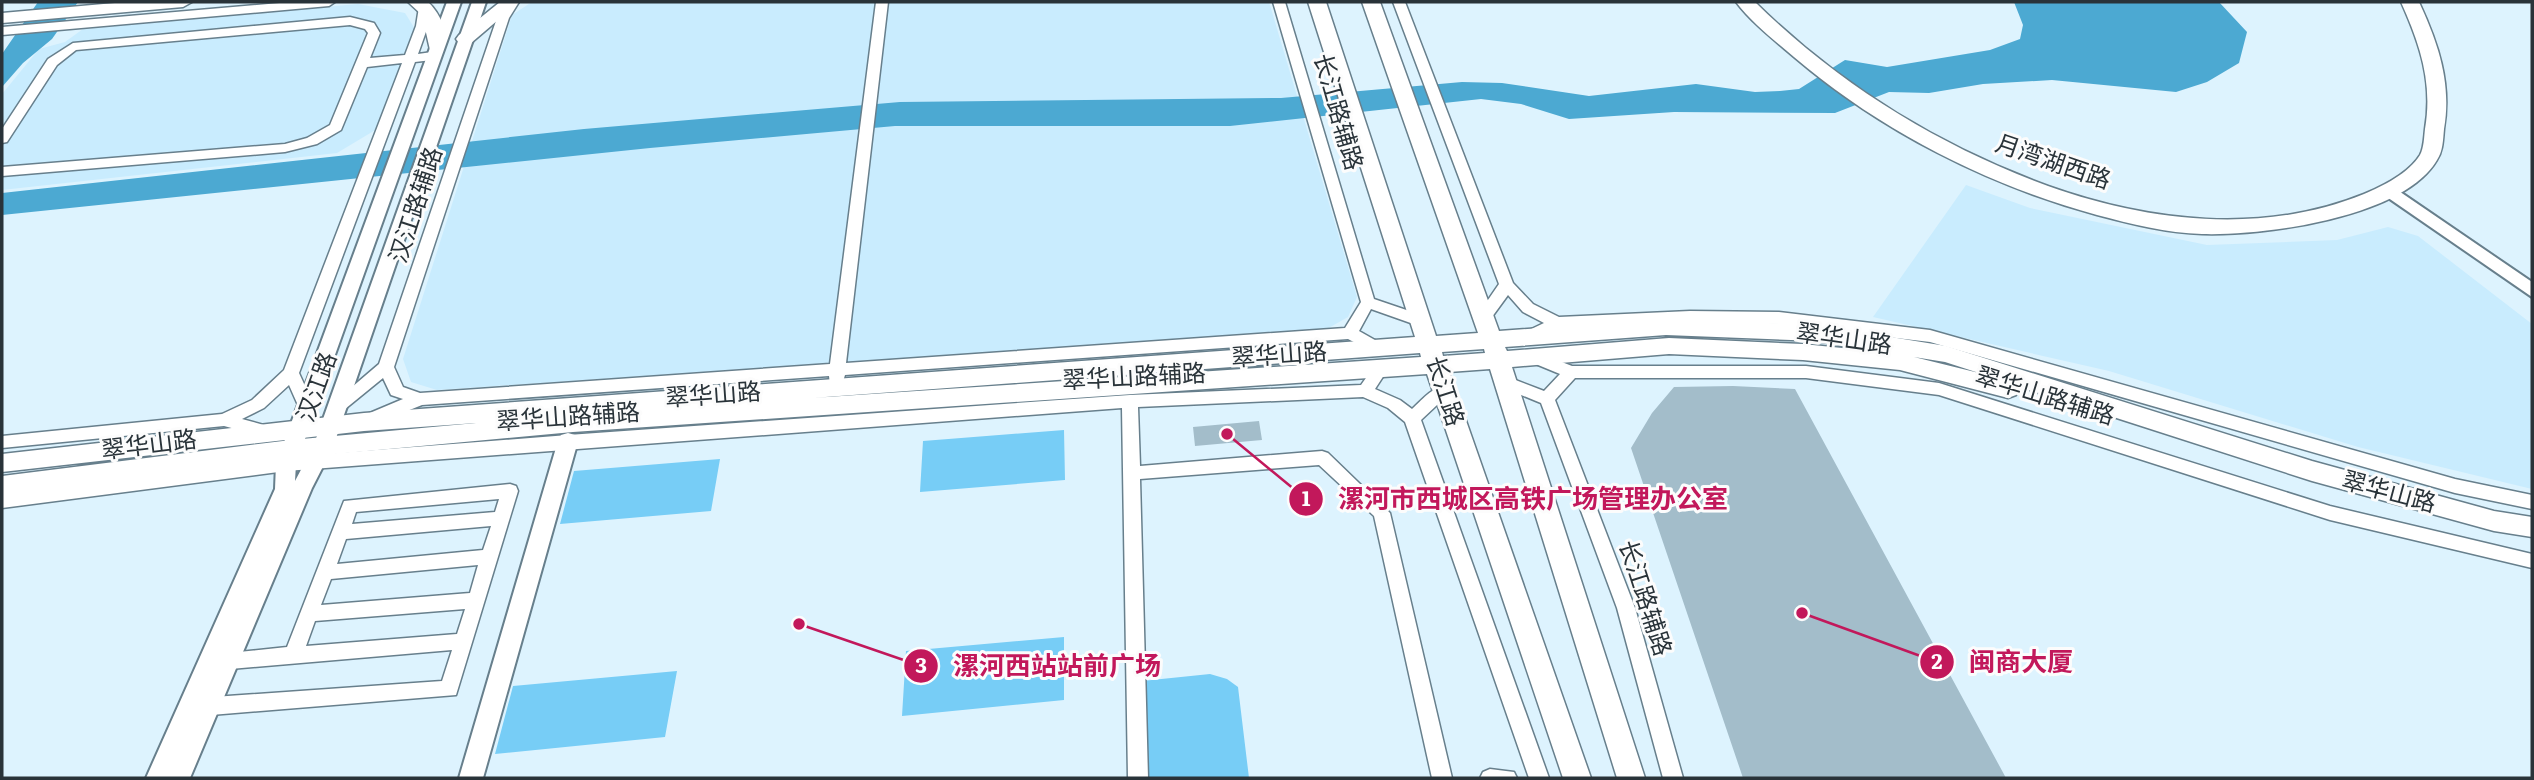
<svg xmlns="http://www.w3.org/2000/svg" width="2534" height="780" font-family="Literata,'Noto Sans SC',serif">
<style>
.built{fill:#c9ecfe}
.green{fill:#77cdf6}
.water{fill:#4ca9d2}
.building{fill:#a3bdca}
.lines{fill:none;stroke-linecap:round;stroke-linejoin:round}
.minor-casing{stroke:#677f8c;stroke-width:3}
.tertiary-casing{stroke:#677f8c;stroke-width:4}
.secondary-casing{stroke:#677f8c;stroke-width:3}
.minor{fill:#fff;fill-rule:evenodd}
.tertiary{fill:#fff;fill-rule:evenodd}
.secondary{fill:#fff;fill-rule:evenodd}
.labels{text-anchor:middle;stroke-width:6;stroke-linejoin:round;paint-order:stroke}
.street-label{font-size:24px;fill:#293339;stroke:#fcfcfc}
.leader{fill:none;stroke:#c2185b;stroke-width:2.5}
.callout-dot{fill:#c2185b;stroke:#fcfcfc;stroke-width:2.5}
.mark-label{font-size:21px;text-anchor:middle;font-weight:bold;fill:#fff}
.callout-label{font-size:26px;text-anchor:middle;font-weight:bold;fill:#c2185b;stroke:#fcfcfc;stroke-width:6;stroke-linejoin:round;paint-order:stroke}
</style>
<rect width="100%" height="100%" fill="#ddf3fe"/>
<path class="built" d="M 532,2 L 1269,2 L 1357,297 L 1348,317 L 1325,330 L 437,390 L 411,382 L 403,359 L 512,15 Z
M 358,4 L 405,13 L 415,29 L 382,126 L 337,153 L 2,190 L 2,94 L 39,49 L 65,42 L 83,29 Z
M 1966,185 L 2030,208 L 2207,245 L 2337,240 L 2388,227 L 2418,236 L 2532,324 L 2532,489 L 2358,447 L 2109,371 L 1873,317 Z"/>
<path class="green" d="M 1064,430 L 1065,480 L 920,492 L 923,441 Z
M 720,459 L 711,511 L 560,524 L 574,471 Z
M 1064,637 L 1064,700 L 902,716 L 906,651 Z
M 677,671 L 665,737 L 495,754 L 513,686 Z
M 1210,674 L 1227,679 L 1238,687 L 1249,778 L 1146,778 L 1142,681 Z"/>
<path class="water" d="M 38,2 L 78,2 L 52,39 L 23,63 L 2,87 L 2,54 Z
M 2014,2 L 2219,2 L 2247,32 L 2239,63 L 2207,82 L 2176,92 L 2052,80 L 1983,84 L 1929,93 L 1889,92 L 1835,113 L 1674,112 L 1569,119 L 1521,104 L 1481,99 L 1230,126 L 895,126 L 650,148 L 2,215 L 2,193 L 584,129 L 900,102 L 1281,98 L 1462,82 L 1502,83 L 1589,96 L 1696,84 L 1755,92 L 1780,91 L 1799,89 L 1845,60 L 1887,67 L 1990,50 L 2020,39 L 2023,25 Z"/>
<path class="building" d="M 1733,386 L 1795,389 L 2006,778 L 1743,778 L 1631,448 L 1652,413 L 1674,387 Z
M 1259,421 L 1262,440 L 1195,446 L 1193,427 Z"/>
<g class="lines">
<g class="minor-casing">
<path id="minor" d="M 291,2 L 335,2 L 329,6 L 2,35 L 2,27 Z
M 507,2 L 519,2 L 509,18 L 394,367 L 403,387 L 420,393 L 830,364 L 876,2 L 888,2 L 846,363 L 1345,328 L 1361,302 L 1273,2 L 1285,2 L 1374,299 L 1427,317 L 1430,321 L 1422,327 L 1371,309 L 1359,331 L 1382,344 L 1385,348 L 1377,354 L 1348,339 L 845,375 L 842,385 L 830,385 L 829,376 L 422,405 L 377,423 L 365,423 L 363,419 L 365,415 L 403,399 L 391,395 L 383,378 L 345,409 L 333,409 L 331,405 L 379,364 L 497,18 Z
M 1393,2 L 1405,2 L 1513,283 L 1533,304 L 1559,317 L 1690,311 L 1779,312 L 1930,330 L 2455,479 L 2532,495 L 2532,509 L 2455,493 L 1930,342 L 1779,324 L 1690,323 L 1559,328 L 1530,342 L 1525,340 L 1522,336 L 1525,332 L 1544,323 L 1523,312 L 1508,295 L 1489,321 L 1479,321 L 1476,317 L 1479,313 L 1499,284 Z
M 425,3 L 431,7 L 428,26 L 418,54 L 432,52 L 438,56 L 432,60 L 415,62 L 299,373 L 315,408 L 313,412 L 301,412 L 289,385 L 264,408 L 242,419 L 271,427 L 273,431 L 271,435 L 265,437 L 224,426 L 2,448 L 2,436 L 222,414 L 252,400 L 284,370 L 402,63 L 367,67 L 341,130 L 317,144 L 285,152 L 2,176 L 2,167 L 285,144 L 307,138 L 330,125 L 368,33 L 365,29 L 350,25 L 76,50 L 57,65 L 7,142 L 2,143 L 2,129 L 48,59 L 73,43 L 350,17 L 374,23 L 380,33 L 370,58 L 405,55 L 416,26 L 419,7 Z
M 1531,350 L 1572,366 L 1806,366 L 1939,383 L 2330,506 L 2532,554 L 2532,568 L 2330,520 L 1939,395 L 1806,378 L 1575,378 L 1555,400 L 1635,608 L 1683,778 L 1663,778 L 1617,608 L 1541,403 L 1499,386 L 1497,382 L 1505,376 L 1544,391 L 1560,374 L 1526,360 L 1523,356 L 1526,352 Z
M 1380,363 L 1388,369 L 1375,389 L 1400,400 L 1412,409 C 1422,400 1435,383 1450,387 L 1452,391 L 1421,420 L 1549,778 L 1529,778 L 1405,422 L 1388,408 L 1363,397 L 1138,407 L 1140,466 L 1322,451 L 1328,453 L 1390,513 L 1452,778 L 1432,778 L 1374,516 L 1319,465 L 1140,479 L 1148,778 L 1128,778 L 1122,408 L 286,471 L 2,508 L 2,494 L 286,457 L 568,435 L 1130,395 L 1361,385 L 1375,365 Z
M 510,484 L 516,486 L 518,491 L 456,695 L 199,716 L 192,713 L 190,707 L 192,701 L 199,698 L 442,681 L 452,650 L 219,670 L 213,668 L 210,662 L 213,656 L 219,654 L 287,647 L 344,501 ZM 499,499 L 495,512 L 352,524 L 356,512 ZM 491,526 L 483,550 L 337,564 L 346,539 ZM 478,565 L 470,593 L 321,605 L 331,579 ZM 465,609 L 457,634 L 306,646 L 315,621 Z
M 1490,769 L 1514,772 L 1517,778 L 1480,778 L 1483,772 Z"/>
</g>
<g class="tertiary-casing">
<path id="tertiary" d="M 447,2 L 461,2 L 296,464 L 295,481 L 313,447 L 472,2 L 486,2 L 333,447 L 312,488 L 190,778 L 146,778 L 275,489 L 276,464 Z
M 2390,185 L 2532,282 L 2532,297 L 2384,195 L 2382,191 L 2384,187 Z
M 568,433 L 575,435 L 578,441 L 483,778 L 459,778 L 558,441 L 561,435 Z"/>
</g>
<g class="secondary-casing">
<path id="secondary" d="M 126,2 L 192,2 L 183,7 L 2,23 L 2,13 Z
M 408,2 L 428,2 C 440,13 450,34 442,50 L 430,50 L 422,15 Z
M 500,2 L 519,2 L 471,43 L 459,43 L 456,39 L 459,35 Z
M 1308,2 L 1326,2 L 1436,336 L 1478,333 L 1362,2 L 1380,2 L 1499,331 L 1666,319 L 1817,325 L 1946,346 L 2312,461 L 2494,511 L 2532,517 L 2532,537 L 2494,531 L 2312,481 L 2017,386 L 2016,395 L 2008,398 L 1900,370 L 1803,360 L 1669,354 L 1512,367 L 1645,778 L 1617,778 L 1490,369 L 1449,372 L 1591,778 L 1563,778 L 1427,374 L 573,432 L 291,458 L 2,496 L 2,476 L 291,440 L 476,423 L 364,431 L 2,472 L 2,454 L 364,413 L 1415,337 ZM 1666,335 L 1817,341 L 1881,352 L 1803,344 L 1669,338 L 1507,351 L 1505,347 ZM 1484,349 L 1485,353 L 1443,356 L 1442,352 ZM 1420,353 L 1421,357 L 812,398 ZM 1914,357 L 1945,362 L 1979,373 Z
M 1736,2 L 1755,2 C 1838,84 1939,146 2048,186 C 2149,222 2263,235 2364,194 C 2383,186 2409,173 2420,155 C 2424,148 2424,137 2425,129 C 2433,83 2420,44 2401,2 L 2419,2 C 2438,43 2452,83 2444,129 C 2443,140 2443,151 2437,160 C 2403,218 2263,236 2202,234 C 2167,233 2131,224 2097,215 C 1987,185 1881,131 1794,57 C 1774,40 1752,23 1736,2 Z"/>
</g>
<use href="#minor" class="minor"/>
<use href="#tertiary" class="tertiary"/>
<use href="#secondary" class="secondary"/>
</g>
<g class="labels">
<g class="street-label">
<text transform="translate(1338 112) rotate(74)" y="8">长江路辅路</text>
<text transform="translate(2053 162) rotate(19)" y="8">月湾湖西路</text>
<text transform="translate(416 205) rotate(-72)" y="8">汉江路辅路</text>
<text transform="translate(1844 339) rotate(8)" y="8">翠华山路</text>
<text transform="translate(1279 355) rotate(-4)" y="8">翠华山路</text>
<text transform="translate(1134 377) rotate(-3)" y="8">翠华山路辅路</text>
<text transform="translate(317 387) rotate(-70)" y="8">汉江路</text>
<text transform="translate(1445 391) rotate(72)" y="8">长江路</text>
<text transform="translate(713 395) rotate(-4)" y="8">翠华山路</text>
<text transform="translate(2045 396) rotate(17)" y="8">翠华山路辅路</text>
<text transform="translate(568 417) rotate(-4)" y="8">翠华山路辅路</text>
<text transform="translate(149 445) rotate(-7)" y="8">翠华山路</text>
<text transform="translate(2389 492) rotate(15)" y="8">翠华山路</text>
<text transform="translate(1645 598) rotate(72)" y="8">长江路辅路</text>
</g>
</g>
<path class="leader" d="M1227 434L1306 499M1802 613L1937 662M799 624L921 666"/>
<g class="callout-dot">
<circle cx="1227" cy="434" r="7"/>
<circle cx="1802" cy="613" r="7"/>
<circle cx="799" cy="624" r="7"/>
<circle cx="1306" cy="499" r="18"/>
<circle cx="1937" cy="662" r="18"/>
<circle cx="921" cy="666" r="18"/>
</g>
<g class="mark-label">
<text x="1306" y="506">1</text>
<text x="1937" y="669">2</text>
<text x="921" y="673">3</text>
</g>
<g class="callout-label">
<text x="1533" y="508">漯河市西城区高铁广场管理办公室</text>
<text x="2021" y="671">闽商大厦</text>
<text x="1057" y="675">漯河西站站前广场</text>
</g>
<rect width="2534" height="780" fill="none" stroke="#293339" stroke-width="7"/>
</svg>
